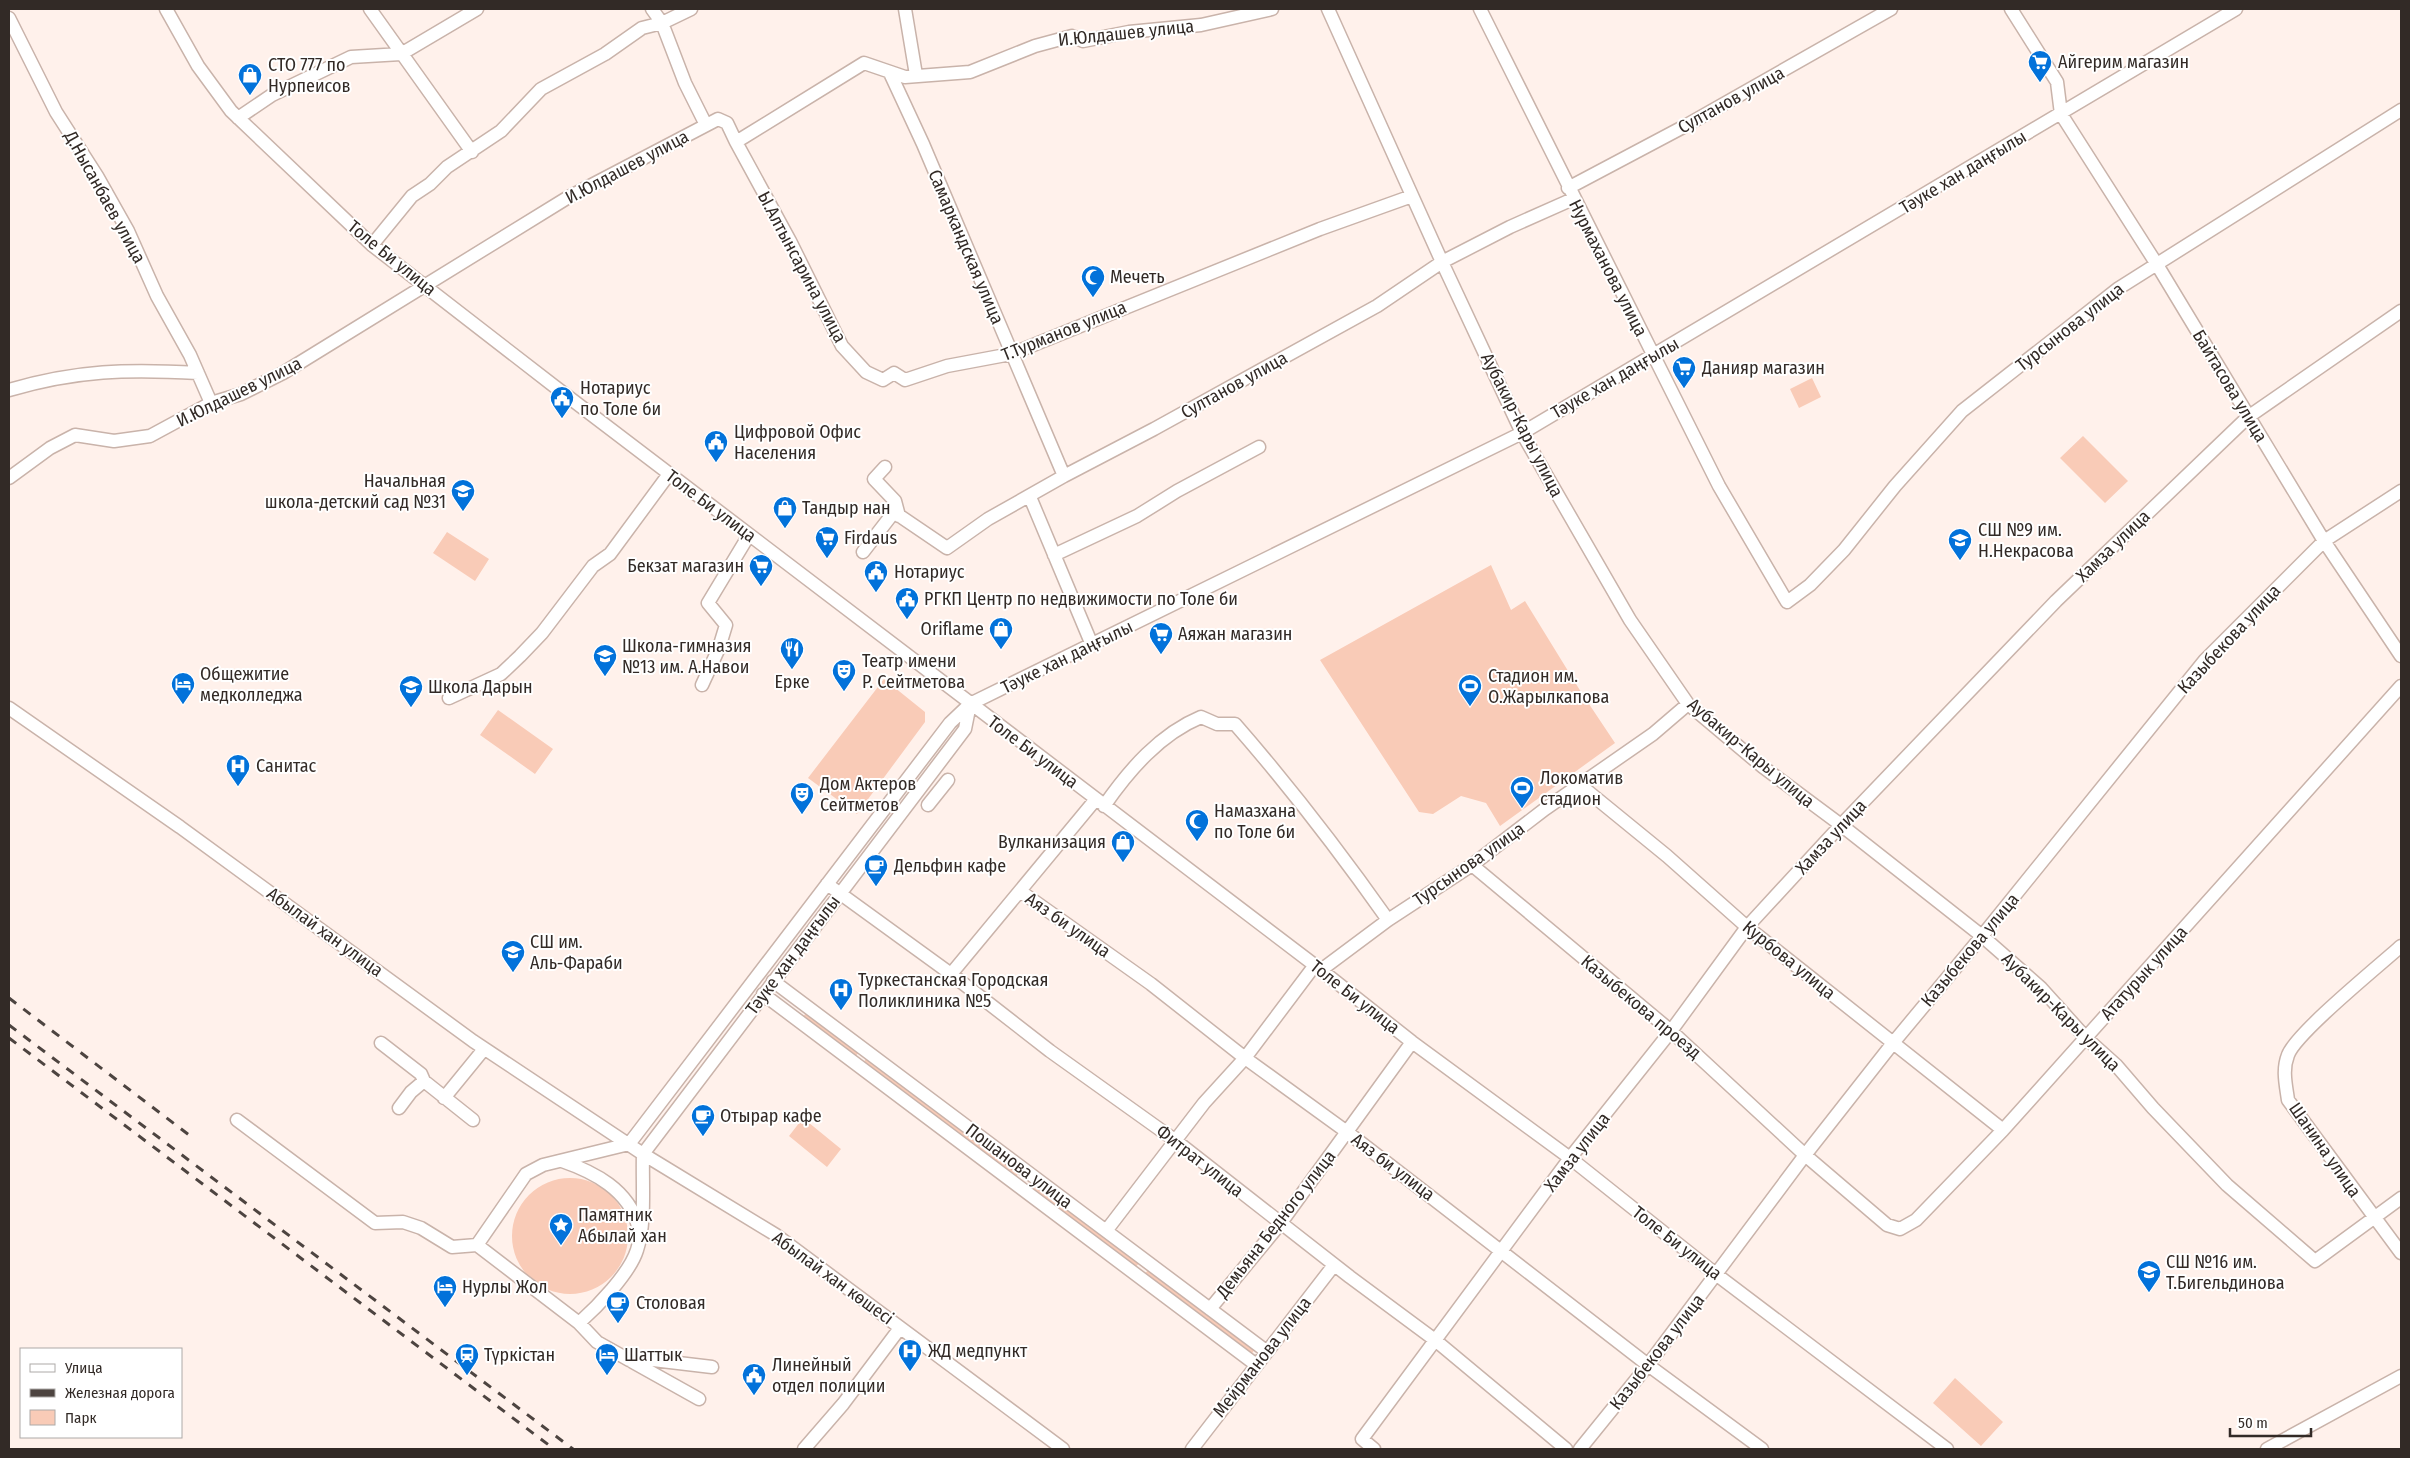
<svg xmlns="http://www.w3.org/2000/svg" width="2410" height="1458" font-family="'Fira Sans Condensed',sans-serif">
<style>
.green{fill:#f9cbb7}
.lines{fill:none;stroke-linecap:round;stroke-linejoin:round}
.minor-casing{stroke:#c9b3aa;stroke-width:15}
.minor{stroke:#fff;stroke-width:12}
.rail{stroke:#4d4440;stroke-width:3;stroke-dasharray:9 9;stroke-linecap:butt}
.labels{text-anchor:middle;stroke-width:4;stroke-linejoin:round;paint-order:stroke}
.street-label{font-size:18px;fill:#322a26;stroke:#fff}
.poi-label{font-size:18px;fill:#322a26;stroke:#fff;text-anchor:start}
</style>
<rect width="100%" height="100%" fill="#fff1eb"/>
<path class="green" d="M 1812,378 L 1821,397 L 1799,408 L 1790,389 Z
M 2083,436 L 2128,481 L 2105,503 L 2060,458 Z
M 447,532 L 489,559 L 475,581 L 433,553 Z
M 1491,565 L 1511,610 L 1525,601 L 1581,692 L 1615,743 L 1500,826 L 1486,803 L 1461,796 L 1433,814 L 1419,812 L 1320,660 Z
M 884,679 L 925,712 L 925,722 L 857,814 L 808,778 Z
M 498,710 L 553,749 L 535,774 L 480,735 Z
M 807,1012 L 860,1051 L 854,1058 L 801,1019 Z
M 867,1057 L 1019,1171 L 1017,1176 L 1013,1179 L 862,1065 Z
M 803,1118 L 841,1149 L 827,1167 L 789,1136 Z
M512 1236a58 58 0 1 1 116 0a58 58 0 1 1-116 0Z
M 1031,1180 L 1140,1262 L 1134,1269 L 1025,1187 Z
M 1149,1269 L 1255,1349 L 1250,1356 L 1143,1276 Z
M 1955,1378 L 2003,1422 L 1981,1446 L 1933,1403 Z"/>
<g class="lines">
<g class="minor-casing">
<path id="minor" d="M 166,9 L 198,66 L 231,111 L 372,245 L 554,386 L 1321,970 L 1412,1042 L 1570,1158 L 1717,1275 L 1947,1449
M 370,9 L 472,152
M 652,9 L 662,23 L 685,83 L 706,125
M 905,9 L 916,75
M 1328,9 L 1442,262 L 1522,433 L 1630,620 L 1688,704 L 1763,767 L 1841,825 L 1982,936 L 2041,988 L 2086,1038 L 2116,1065 L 2153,1108 L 2227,1185 L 2315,1261 L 2401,1198
M 1480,9 L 1719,486 L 1787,602 L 1810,585 L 1844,550 L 1895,486 L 1962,411 L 2119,288 L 2401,110
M 2011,9 L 2057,82 L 2061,114 L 2156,263 L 2324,541 L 2401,656
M 9,18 L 56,112 L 97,176 L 128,231 L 157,296 L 190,355 L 211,403
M 890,73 L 923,144 L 1064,476
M 238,118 L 272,95 L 351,57 L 401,54 L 477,9
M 736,142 L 790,241 L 842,346 L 866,372 L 883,380 L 894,373 L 905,380 L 947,366 L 1011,354 L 1320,229 L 1412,196
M 1568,188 L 1685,126 L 1891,9
M 372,245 L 412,196 L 430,184 L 447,167 L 501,131 L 541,89 L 605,54 L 642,28 L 662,23 L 691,9
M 9,390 C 77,370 128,369 198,373
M 885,467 L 874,479 L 895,501 L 899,516
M 9,478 L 50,448 L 75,435 L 114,441 L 150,436 L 211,403 L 241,394 L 283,373 L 567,198 L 718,119 L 727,123 L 736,142 L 864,63 L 905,77 L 970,72 L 1035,46 L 1072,36 L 1083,41 L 1129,32 L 1201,25 L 1272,9
M 1030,497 L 1092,645
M 863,552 L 894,512 L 947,548 L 988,519 L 1064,476 L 1154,429 L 1377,306 L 1442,262 L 1510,227 L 1573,199
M 1054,555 L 1137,516 L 1177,491 L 1259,447
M 702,685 L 719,648 L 726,625 L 708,603 L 749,535
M 449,698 L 501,674 L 520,656 L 542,633 L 593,566 L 610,554 L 669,474
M 9,708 L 180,827 L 473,1041 L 643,1154 L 776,1235 L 1063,1449
M 1580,785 L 1667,856 L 1747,927 L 2003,1130
M 928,805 L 948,780
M 1104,806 C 1129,770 1160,734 1201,717 L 1217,724 L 1235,724 C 1290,787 1340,852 1388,920
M 1472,865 L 1671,1031 L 1805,1155 L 1887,1225 L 1900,1229 L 1916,1220 L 2003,1130 L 2401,686
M 827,884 L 951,974 L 1050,1051 L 1176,1141 L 1350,1277 L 1435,1340 L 1566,1449
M 1020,891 L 1151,984 L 1245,1058 L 1347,1132 L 1648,1365 L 1762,1449
M 2401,946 C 2380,965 2296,1033 2288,1055 C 2282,1070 2286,1085 2288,1100 L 2401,1253
M 1321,970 L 1388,920 L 1472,865 L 1545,809 L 1653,734 L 1688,704
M 951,974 L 1096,799
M 773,981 L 1266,1351
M 763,994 L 1255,1364
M 381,1043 L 421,1074 L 424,1081
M 444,1098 L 484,1049
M 399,1108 L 411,1092 L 424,1081 L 473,1120
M 237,1120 L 375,1223 L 403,1222 L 421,1228 L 452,1247 L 477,1245
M 629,1144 L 950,723 L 970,704 L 1522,433 L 2236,9
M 629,1144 L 543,1165 L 526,1174 L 477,1245 L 579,1323 C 597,1307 630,1273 637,1250 C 646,1223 642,1183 643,1154
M 643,1154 L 965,729 L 970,704
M 562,1161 C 594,1172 629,1190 638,1226
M 1106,1231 L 1204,1103 L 1245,1058 L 1315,965
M 1210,1309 L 1280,1224 L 1412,1042
M 579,1323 L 597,1342 L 699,1399
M 629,1360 L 653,1360 L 712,1367
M 804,1449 L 843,1404 L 900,1328
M 1192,1449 L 1334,1265
M 1374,1449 L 1362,1439 L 1570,1158 L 1671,1031 L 1747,927 L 1841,825 L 2056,601 L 2248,417 L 2401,311
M 1580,1449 L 1648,1365 L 1805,1155 L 1893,1043 L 1982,936 L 2205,660 L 2324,541 L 2401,491
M 2267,1449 L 2401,1376"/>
</g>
<use href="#minor" class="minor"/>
<path class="rail" d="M 9,998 L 193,1138
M 9,1025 L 573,1449
M 9,1038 L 554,1449"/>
</g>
<defs>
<g id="supermarket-pin" transform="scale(1.25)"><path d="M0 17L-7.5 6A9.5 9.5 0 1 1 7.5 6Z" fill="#0272da" stroke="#fff"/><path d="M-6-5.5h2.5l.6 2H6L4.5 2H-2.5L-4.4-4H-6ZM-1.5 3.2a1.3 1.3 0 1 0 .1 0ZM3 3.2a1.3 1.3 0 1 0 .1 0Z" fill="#fff"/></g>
<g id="shop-pin" transform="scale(1.25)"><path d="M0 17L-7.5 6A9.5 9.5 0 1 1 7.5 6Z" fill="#0272da" stroke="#fff"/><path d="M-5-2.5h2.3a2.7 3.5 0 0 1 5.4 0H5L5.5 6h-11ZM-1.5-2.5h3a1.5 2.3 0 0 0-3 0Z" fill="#fff"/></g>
<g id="mosque-pin" transform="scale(1.25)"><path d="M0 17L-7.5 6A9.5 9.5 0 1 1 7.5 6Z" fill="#0272da" stroke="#fff"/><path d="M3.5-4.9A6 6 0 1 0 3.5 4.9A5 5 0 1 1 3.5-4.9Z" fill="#fff"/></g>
<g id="civic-pin" transform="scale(1.25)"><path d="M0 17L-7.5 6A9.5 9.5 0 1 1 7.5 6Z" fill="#0272da" stroke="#fff"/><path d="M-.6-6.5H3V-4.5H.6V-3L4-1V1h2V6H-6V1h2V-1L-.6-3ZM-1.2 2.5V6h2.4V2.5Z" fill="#fff"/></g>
<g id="school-pin" transform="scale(1.25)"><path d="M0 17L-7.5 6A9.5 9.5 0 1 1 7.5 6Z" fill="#0272da" stroke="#fff"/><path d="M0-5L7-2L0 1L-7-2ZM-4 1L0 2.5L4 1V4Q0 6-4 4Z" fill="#fff"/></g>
<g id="restaurant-pin" transform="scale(1.25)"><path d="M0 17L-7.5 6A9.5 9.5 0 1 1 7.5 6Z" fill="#0272da" stroke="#fff"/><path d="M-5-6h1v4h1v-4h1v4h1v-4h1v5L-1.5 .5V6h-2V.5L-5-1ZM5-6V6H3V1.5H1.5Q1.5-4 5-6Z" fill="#fff"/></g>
<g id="theatre-pin" transform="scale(1.25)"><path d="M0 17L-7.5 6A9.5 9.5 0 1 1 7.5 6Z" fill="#0272da" stroke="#fff"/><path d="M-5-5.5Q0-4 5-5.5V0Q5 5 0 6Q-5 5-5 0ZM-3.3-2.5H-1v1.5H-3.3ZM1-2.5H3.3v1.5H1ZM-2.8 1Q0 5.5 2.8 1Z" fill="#fff"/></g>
<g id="hotel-pin" transform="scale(1.25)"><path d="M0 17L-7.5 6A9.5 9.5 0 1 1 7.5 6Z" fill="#0272da" stroke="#fff"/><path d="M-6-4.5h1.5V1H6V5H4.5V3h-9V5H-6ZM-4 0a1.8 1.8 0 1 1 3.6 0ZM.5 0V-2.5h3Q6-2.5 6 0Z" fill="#fff"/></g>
<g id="stadium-pin" transform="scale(1.25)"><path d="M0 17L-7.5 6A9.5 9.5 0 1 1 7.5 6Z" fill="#0272da" stroke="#fff"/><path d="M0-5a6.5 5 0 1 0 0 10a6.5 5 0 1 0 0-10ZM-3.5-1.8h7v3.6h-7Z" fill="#fff"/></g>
<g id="hospital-pin" transform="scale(1.25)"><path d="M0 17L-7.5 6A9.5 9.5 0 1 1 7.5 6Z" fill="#0272da" stroke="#fff"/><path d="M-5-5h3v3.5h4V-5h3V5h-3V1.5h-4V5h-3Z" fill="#fff"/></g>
<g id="cafe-pin" transform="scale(1.25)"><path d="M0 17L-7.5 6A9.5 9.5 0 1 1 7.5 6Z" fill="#0272da" stroke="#fff"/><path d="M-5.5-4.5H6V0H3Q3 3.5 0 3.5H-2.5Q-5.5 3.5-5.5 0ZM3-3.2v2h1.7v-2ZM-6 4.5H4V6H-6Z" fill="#fff"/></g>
<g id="sight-pin" transform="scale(1.25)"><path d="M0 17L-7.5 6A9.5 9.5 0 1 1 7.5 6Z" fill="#0272da" stroke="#fff"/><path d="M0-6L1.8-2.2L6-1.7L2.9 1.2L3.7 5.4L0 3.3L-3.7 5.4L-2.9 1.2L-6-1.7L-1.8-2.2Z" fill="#fff"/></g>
<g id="station-pin" transform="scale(1.25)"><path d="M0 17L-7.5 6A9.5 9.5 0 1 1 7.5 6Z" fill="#0272da" stroke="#fff"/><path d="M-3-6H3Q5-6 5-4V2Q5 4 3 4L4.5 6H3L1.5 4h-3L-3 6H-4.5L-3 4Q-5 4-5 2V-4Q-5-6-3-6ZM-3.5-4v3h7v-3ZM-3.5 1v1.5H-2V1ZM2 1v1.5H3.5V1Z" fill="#fff"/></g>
</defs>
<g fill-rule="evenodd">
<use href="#supermarket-pin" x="2040" y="62"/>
<use href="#shop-pin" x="250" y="75"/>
<use href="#mosque-pin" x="1093" y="277"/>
<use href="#supermarket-pin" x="1684" y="368"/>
<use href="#civic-pin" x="562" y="398"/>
<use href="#civic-pin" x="716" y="442"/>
<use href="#school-pin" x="463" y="491"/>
<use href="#shop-pin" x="785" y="508"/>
<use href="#supermarket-pin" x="827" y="538"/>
<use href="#school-pin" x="1960" y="540"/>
<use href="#supermarket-pin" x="761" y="566"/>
<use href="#civic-pin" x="876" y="572"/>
<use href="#civic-pin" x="907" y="599"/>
<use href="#shop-pin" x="1001" y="629"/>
<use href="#supermarket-pin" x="1161" y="634"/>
<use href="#restaurant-pin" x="792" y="649"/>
<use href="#school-pin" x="605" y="656"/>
<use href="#theatre-pin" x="844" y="671"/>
<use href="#hotel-pin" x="183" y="684"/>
<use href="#stadium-pin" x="1470" y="686"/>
<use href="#school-pin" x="411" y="687"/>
<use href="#hospital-pin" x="238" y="766"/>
<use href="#stadium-pin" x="1522" y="788"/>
<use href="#theatre-pin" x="802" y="794"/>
<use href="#mosque-pin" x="1197" y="821"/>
<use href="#shop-pin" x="1123" y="842"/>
<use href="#cafe-pin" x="876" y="866"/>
<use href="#school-pin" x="513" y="952"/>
<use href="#hospital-pin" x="841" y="990"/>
<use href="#cafe-pin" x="703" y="1116"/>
<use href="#sight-pin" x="561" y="1225"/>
<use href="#school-pin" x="2149" y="1272"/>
<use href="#hotel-pin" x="445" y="1287"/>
<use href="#cafe-pin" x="618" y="1303"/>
<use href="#hospital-pin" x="910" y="1351"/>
<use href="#station-pin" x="467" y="1355"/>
<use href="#hotel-pin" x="607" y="1355"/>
<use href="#civic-pin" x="754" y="1375"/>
</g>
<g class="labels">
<g class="street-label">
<text transform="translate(1126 33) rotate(-6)" y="6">И.Юлдашев улица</text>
<text transform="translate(1731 100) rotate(-29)" y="6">Султанов улица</text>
<text transform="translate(627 167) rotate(-28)" y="6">И.Юлдашев улица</text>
<text transform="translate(1963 172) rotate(-31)" y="6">Тәуке хан даңғылы</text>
<text transform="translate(105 197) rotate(61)" y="6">Д.Нысанбаев улица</text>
<text transform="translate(966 247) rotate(67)" y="6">Самаркандская улица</text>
<text transform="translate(392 258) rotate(39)" y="6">Толе Би улица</text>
<text transform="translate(802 267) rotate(62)" y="6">Ы.Алтынсарина улица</text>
<text transform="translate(1608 268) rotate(63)" y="6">Нурмаханова улица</text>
<text transform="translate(2070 327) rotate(-38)" y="6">Турсынова улица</text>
<text transform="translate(1064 331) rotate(-22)" y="6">Т.Турманов улица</text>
<text transform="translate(1615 378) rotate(-30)" y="6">Тәуке хан даңғылы</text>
<text transform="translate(1234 385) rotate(-29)" y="6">Султанов улица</text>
<text transform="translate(2230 386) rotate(59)" y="6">Байтасова улица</text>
<text transform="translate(239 392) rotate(-26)" y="6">И.Юлдашев улица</text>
<text transform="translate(1522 425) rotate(63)" y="6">Аубакир-Кары улица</text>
<text transform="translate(711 506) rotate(37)" y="6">Толе Би улица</text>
<text transform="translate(2113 546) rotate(-44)" y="6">Хамза улица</text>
<text transform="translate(2229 639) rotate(-47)" y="6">Казыбекова улица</text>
<text transform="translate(1067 657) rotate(-26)" y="6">Тәуке хан даңғылы</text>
<text transform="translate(1033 752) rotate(37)" y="6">Толе Би улица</text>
<text transform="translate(1751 753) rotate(40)" y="6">Аубакир-Кары улица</text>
<text transform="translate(1831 837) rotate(-47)" y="6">Хамза улица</text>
<text transform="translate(1469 864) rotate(-35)" y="6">Турсынова улица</text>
<text transform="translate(1068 925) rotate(35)" y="6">Аяз би улица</text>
<text transform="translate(325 932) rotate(36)" y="6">Абылай хан улица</text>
<text transform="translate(1970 950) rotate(-50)" y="6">Казыбекова улица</text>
<text transform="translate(793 955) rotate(-53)" y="6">Тәуке хан даңғылы</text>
<text transform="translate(1789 960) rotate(39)" y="6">Курбова улица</text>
<text transform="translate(2144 973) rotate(-48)" y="6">Ататурык улица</text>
<text transform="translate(1355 997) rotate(38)" y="6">Толе Би улица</text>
<text transform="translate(1641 1007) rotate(40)" y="6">Казыбекова проезд</text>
<text transform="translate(2061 1012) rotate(45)" y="6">Аубакир-Кары улица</text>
<text transform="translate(2325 1150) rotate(55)" y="6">Шанина улица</text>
<text transform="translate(1577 1152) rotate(-52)" y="6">Хамза улица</text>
<text transform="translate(1200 1161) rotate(38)" y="6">Фитрат улица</text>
<text transform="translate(1019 1166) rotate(37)" y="6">Пошанова улица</text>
<text transform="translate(1393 1167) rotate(37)" y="6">Аяз би улица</text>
<text transform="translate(1276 1224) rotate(-52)" y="6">Демьяна Бедного улица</text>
<text transform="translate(1677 1243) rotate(38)" y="6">Толе Би улица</text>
<text transform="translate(833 1278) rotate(36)" y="6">Абылай хан көшесі</text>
<text transform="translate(1657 1352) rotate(-52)" y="6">Казыбекова улица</text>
<text transform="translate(1262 1357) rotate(-52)" y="6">Мейрманова улица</text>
</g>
<g class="poi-label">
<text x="2058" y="68">Айгерим магазин</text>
<text x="268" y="71">СТО 777 по<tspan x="268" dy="21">Нурпеисов</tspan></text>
<text x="1110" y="283">Мечеть</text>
<text x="1702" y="374">Данияр магазин</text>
<text x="580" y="394">Нотариус<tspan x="580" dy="21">по Толе би</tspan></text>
<text x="734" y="438">Цифровой Офис<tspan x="734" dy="21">Населения</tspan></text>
<text x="446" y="487" text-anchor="end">Начальная<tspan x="446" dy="21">школа-детский сад №31</tspan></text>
<text x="802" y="514">Тандыр нан</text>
<text x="1978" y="536">СШ №9 им.<tspan x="1978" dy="21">Н.Некрасова</tspan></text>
<text x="844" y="544">Firdaus</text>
<text x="744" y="572" text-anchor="end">Бекзат магазин</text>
<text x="894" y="578">Нотариус</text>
<text x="924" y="605">РГКП Центр по недвижимости по Толе би</text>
<text x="984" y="635" text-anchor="end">Oriflame</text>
<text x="1178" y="640">Аяжан магазин</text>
<text x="622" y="652">Школа-гимназия<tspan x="622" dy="21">№13 им. А.Навои</tspan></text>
<text x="862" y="667">Театр имени<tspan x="862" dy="21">Р. Сейтметова</tspan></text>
<text x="200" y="680">Общежитие<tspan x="200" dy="21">медколледжа</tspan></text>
<text x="1488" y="682">Стадион им.<tspan x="1488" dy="21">О.Жарылкапова</tspan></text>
<text x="792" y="688" text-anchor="middle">Ерке</text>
<text x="428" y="693">Школа Дарын</text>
<text x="256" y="772">Санитас</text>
<text x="1540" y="784">Локоматив<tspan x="1540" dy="21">стадион</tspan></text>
<text x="820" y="790">Дом Актеров<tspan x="820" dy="21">Сейтметов</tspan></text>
<text x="1214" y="817">Намазхана<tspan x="1214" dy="21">по Толе би</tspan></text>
<text x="1106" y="848" text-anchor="end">Вулканизация</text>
<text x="894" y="872">Дельфин кафе</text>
<text x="530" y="948">СШ им.<tspan x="530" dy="21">Аль-Фараби</tspan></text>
<text x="858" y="986">Туркестанская Городская<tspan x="858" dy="21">Поликлиника №5</tspan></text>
<text x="720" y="1122">Отырар кафе</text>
<text x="578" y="1221">Памятник<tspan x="578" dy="21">Абылай хан</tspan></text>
<text x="2166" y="1268">СШ №16 им.<tspan x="2166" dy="21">Т.Бигельдинова</tspan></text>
<text x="462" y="1293">Нурлы Жол</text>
<text x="636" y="1309">Столовая</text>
<text x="928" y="1357">ЖД медпункт</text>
<text x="484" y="1361">Түркістан</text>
<text x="624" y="1361">Шаттык</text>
<text x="772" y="1371">Линейный<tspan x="772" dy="21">отдел полиции</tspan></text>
</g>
</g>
<rect width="2410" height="1458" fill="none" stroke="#322a26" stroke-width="20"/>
<rect x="20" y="1348" width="162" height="90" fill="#ffffff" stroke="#adaaa8"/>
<rect x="30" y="1364" width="25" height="8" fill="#ffffff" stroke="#adaaa8"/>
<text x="65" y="1373" font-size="15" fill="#322a26">Улица</text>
<rect x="30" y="1389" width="25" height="8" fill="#4d4440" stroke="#adaaa8"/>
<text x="65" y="1398" font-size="15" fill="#322a26">Железная дорога</text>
<rect x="30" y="1410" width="25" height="15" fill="#f9cbb7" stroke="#adaaa8"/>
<text x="65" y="1423" font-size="15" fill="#322a26">Парк</text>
<path d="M2230 1428v8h81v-8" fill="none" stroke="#322a26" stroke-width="2.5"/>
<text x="2238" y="1428" font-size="15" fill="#322a26" stroke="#ffffff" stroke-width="4" paint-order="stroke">50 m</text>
</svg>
